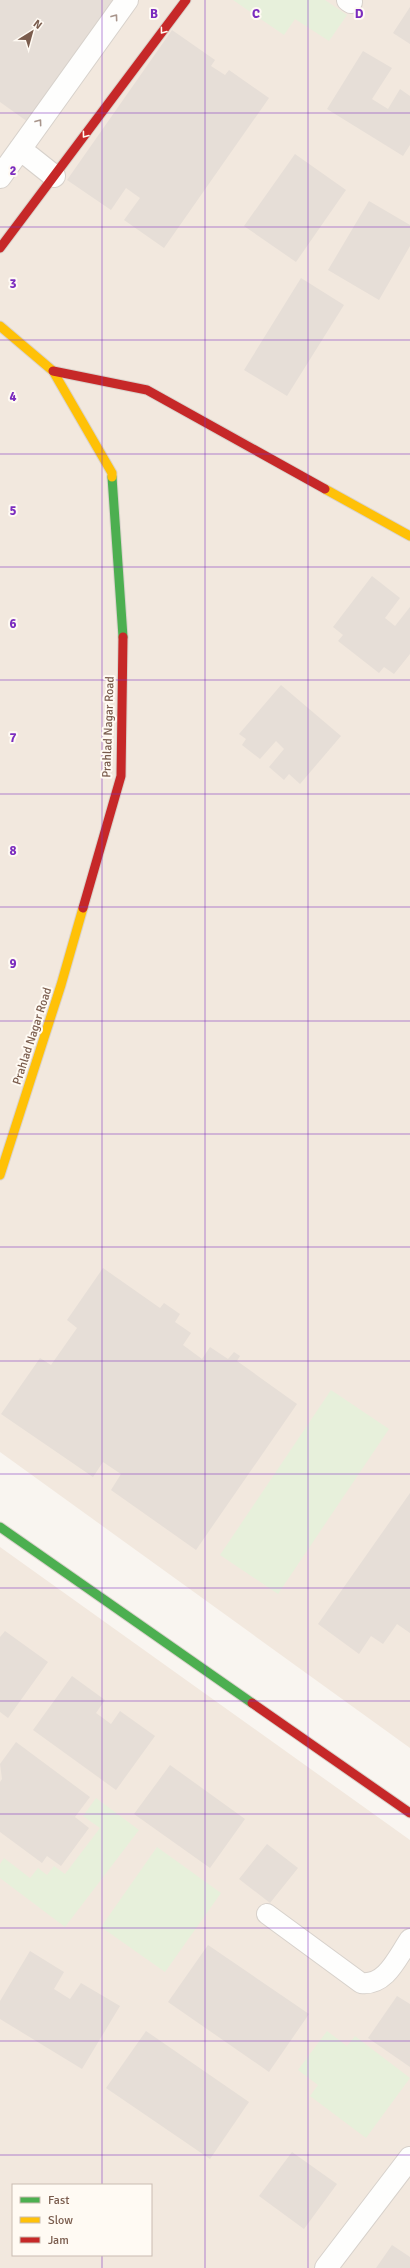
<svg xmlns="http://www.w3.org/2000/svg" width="410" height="2268" font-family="Signika,sans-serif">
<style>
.residential{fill:#f2e8de;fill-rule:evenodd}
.green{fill:#e7f0db}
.building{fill:#e6ded7}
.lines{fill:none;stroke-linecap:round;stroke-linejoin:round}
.lane-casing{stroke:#d7d1cb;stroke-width:22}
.street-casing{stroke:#d7d1cb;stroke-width:24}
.fast-casing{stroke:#d9d2cb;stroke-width:11}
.slow-casing{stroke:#d9d2cb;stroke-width:11}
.jam-casing{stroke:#d9d2cb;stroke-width:11}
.lane{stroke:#fefefd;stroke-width:20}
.street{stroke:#fefefd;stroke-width:22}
.fast{stroke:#4caf50;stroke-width:9}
.slow{stroke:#ffc107;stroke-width:9}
.jam{stroke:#c62828;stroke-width:9}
.oneway{stroke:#a8958b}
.oneway2{stroke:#fffaf3}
.grid{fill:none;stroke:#7b2cbf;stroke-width:1;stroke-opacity:0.55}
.labels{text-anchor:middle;stroke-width:4;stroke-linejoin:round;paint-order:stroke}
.street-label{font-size:12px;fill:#7a5c4d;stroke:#fffaf3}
.grid-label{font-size:13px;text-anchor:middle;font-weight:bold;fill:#7b2cbf;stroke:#fffaf3;stroke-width:4;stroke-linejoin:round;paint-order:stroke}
</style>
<rect width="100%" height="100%" fill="#f9f5f0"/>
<path class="residential" d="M 0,0 L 410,0 L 410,1748 L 0,1452 Z
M 0,1547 L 410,1840 L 410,2268 L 0,2268 ZM 13,2185 L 151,2185 L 151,2255 L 13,2255 Z"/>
<path class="green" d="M 233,0 L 325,0 L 347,15 L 329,41 L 295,19 L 284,35 Z
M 331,1390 L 389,1429 L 278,1594 L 220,1555 Z
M 96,1798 L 139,1830 L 65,1927 L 0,1878 L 0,1864 L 4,1858 L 30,1878 L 38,1868 L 47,1875 L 54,1866 L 65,1874 L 100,1828 L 83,1816 Z
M 157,1847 L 221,1893 L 165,1972 L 101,1927 Z
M 327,2031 L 347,2046 L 355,2036 L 410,2078 L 366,2138 L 310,2096 L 318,2085 L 298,2070 Z"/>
<path class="building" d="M 0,0 L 113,0 L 28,122 L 0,102 Z
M 410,7 L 410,44 L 393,33 Z
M 172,30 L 215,60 L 211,66 L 225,75 L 229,70 L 269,98 L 164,248 L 124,220 L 140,198 L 126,188 L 111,210 L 67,180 Z
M 363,51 L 392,68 L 372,99 L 388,109 L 400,89 L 410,96 L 410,145 L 403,156 L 327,109 Z
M 295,154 L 346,190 L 296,262 L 244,226 Z
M 369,201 L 410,225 L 410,246 L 379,300 L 328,270 Z
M 301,278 L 344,305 L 287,396 L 244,370 Z
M 372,576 L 400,598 L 385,618 L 395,626 L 410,607 L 410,654 L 394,674 L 384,667 L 379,673 L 338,641 L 343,635 L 333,627 Z
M 281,685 L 341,736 L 300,784 L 289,774 L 284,780 L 269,767 L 284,749 L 276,741 L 260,759 L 242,745 L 246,739 L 239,734 Z
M 103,1268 L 160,1308 L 164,1303 L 180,1314 L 175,1322 L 191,1333 L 183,1345 L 202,1359 L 210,1347 L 228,1359 L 234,1352 L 240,1356 L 237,1361 L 297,1404 L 196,1550 L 111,1490 L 121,1474 L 103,1462 L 93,1477 L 1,1414 L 40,1358 L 51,1365 L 77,1328 L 67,1320 Z
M 410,1493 L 410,1633 L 397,1624 L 383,1644 L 371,1636 L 359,1654 L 318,1624 Z
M 5,1631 L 48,1662 L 8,1718 L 0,1712 L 0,1637 Z
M 72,1676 L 105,1700 L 96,1713 L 111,1724 L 120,1711 L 155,1736 L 116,1790 L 33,1730 Z
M 16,1742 L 90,1797 L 75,1817 L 89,1828 L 61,1866 L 47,1856 L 42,1863 L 0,1832 L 0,1782 L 2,1779 L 0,1764 Z
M 170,1765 L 245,1819 L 210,1868 L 134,1814 Z
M 267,1844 L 298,1868 L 270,1903 L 239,1879 Z
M 208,1945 L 309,2014 L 269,2072 L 168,2002 Z
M 30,1951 L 64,1972 L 54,1989 L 70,1999 L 81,1983 L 120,2006 L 82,2069 L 0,2019 L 0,2001 Z
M 397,1996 L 410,2004 L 410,2067 L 368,2038 Z
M 146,2031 L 249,2102 L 210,2159 L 106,2088 Z
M 292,2152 L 337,2184 L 304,2229 L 259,2196 Z
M 392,2245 L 410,2257 L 410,2268 L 376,2268 Z"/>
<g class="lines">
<g class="lane-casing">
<path id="lane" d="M 267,1914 L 361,1983 C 386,1986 397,1958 410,1939"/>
</g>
<g class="street-casing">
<path id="street" d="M 348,0 L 351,2
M 20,149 L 54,176
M 0,177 L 127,0
M 326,2268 L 410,2158"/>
</g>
<g class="fast-casing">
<path id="fast" d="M 112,477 L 123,637
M 0,1527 L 252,1703"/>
</g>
<g class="slow-casing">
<path id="slow" d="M 0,326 L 53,371 L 112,473 L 112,477
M 325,489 L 410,536
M 0,1175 L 61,985 L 83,908"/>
</g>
<g class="jam-casing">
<path id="jam" d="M 0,248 L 186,0
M 53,371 L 147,390 L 325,489
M 83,908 L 121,776 L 123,637
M 252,1703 L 410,1813"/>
</g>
<use href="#lane" class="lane"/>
<use href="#street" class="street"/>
<use href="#fast" class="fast"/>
<use href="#slow" class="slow"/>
<use href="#jam" class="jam"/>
</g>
<defs><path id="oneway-chevron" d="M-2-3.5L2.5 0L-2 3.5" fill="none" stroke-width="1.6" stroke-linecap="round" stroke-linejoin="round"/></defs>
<g class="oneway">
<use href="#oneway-chevron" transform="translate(115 17) rotate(-54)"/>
<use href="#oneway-chevron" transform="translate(39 122) rotate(-54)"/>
</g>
<g class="oneway2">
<use href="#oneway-chevron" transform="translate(163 31) rotate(127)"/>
<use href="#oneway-chevron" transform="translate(85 135) rotate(127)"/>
</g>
<path class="grid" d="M 102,0 L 102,2185M 205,0 L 205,2268M 308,0 L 308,2268M 0,113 L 410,113M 0,227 L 410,227M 0,340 L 410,340M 0,454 L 410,454M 0,567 L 410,567M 0,680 L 410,680M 0,794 L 410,794M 0,907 L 410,907M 0,1021 L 410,1021M 0,1134 L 410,1134M 0,1247 L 410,1247M 0,1361 L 410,1361M 0,1474 L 410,1474M 0,1588 L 410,1588M 0,1701 L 410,1701M 0,1814 L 410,1814M 0,1928 L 410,1928M 0,2041 L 410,2041M 0,2155 L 410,2155M 102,2255 L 102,2268"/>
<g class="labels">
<g class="street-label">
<text transform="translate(108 727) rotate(-88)" y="4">Prahlad Nagar Road</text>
<text transform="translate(32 1036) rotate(-72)" y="4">Prahlad Nagar Road</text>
</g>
</g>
<g class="grid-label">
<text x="154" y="18">B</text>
<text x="256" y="18">C</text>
<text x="359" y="18">D</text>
<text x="13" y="175">2</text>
<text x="13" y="288">3</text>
<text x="13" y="401">4</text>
<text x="13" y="515">5</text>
<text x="13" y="628">6</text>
<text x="13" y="742">7</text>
<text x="13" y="855">8</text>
<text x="13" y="968">9</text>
</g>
<rect x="12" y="2184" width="140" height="72" fill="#fffaf3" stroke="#cabbb1"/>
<rect x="20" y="2197" width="20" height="6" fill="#4caf50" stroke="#cabbb1"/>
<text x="48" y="2204" font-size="12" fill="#7a5c4d">Fast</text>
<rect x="20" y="2217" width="20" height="6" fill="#ffc107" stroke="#cabbb1"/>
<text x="48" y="2224" font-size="12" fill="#7a5c4d">Slow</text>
<rect x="20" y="2237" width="20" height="6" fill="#c62828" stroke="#cabbb1"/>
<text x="48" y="2244" font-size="12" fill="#7a5c4d">Jam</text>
<g transform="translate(32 32) rotate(37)" stroke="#fffaf3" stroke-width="3" paint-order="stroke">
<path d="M0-3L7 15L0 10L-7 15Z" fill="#7a5c4d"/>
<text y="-6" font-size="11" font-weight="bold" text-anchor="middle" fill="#7a5c4d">N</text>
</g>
</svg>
